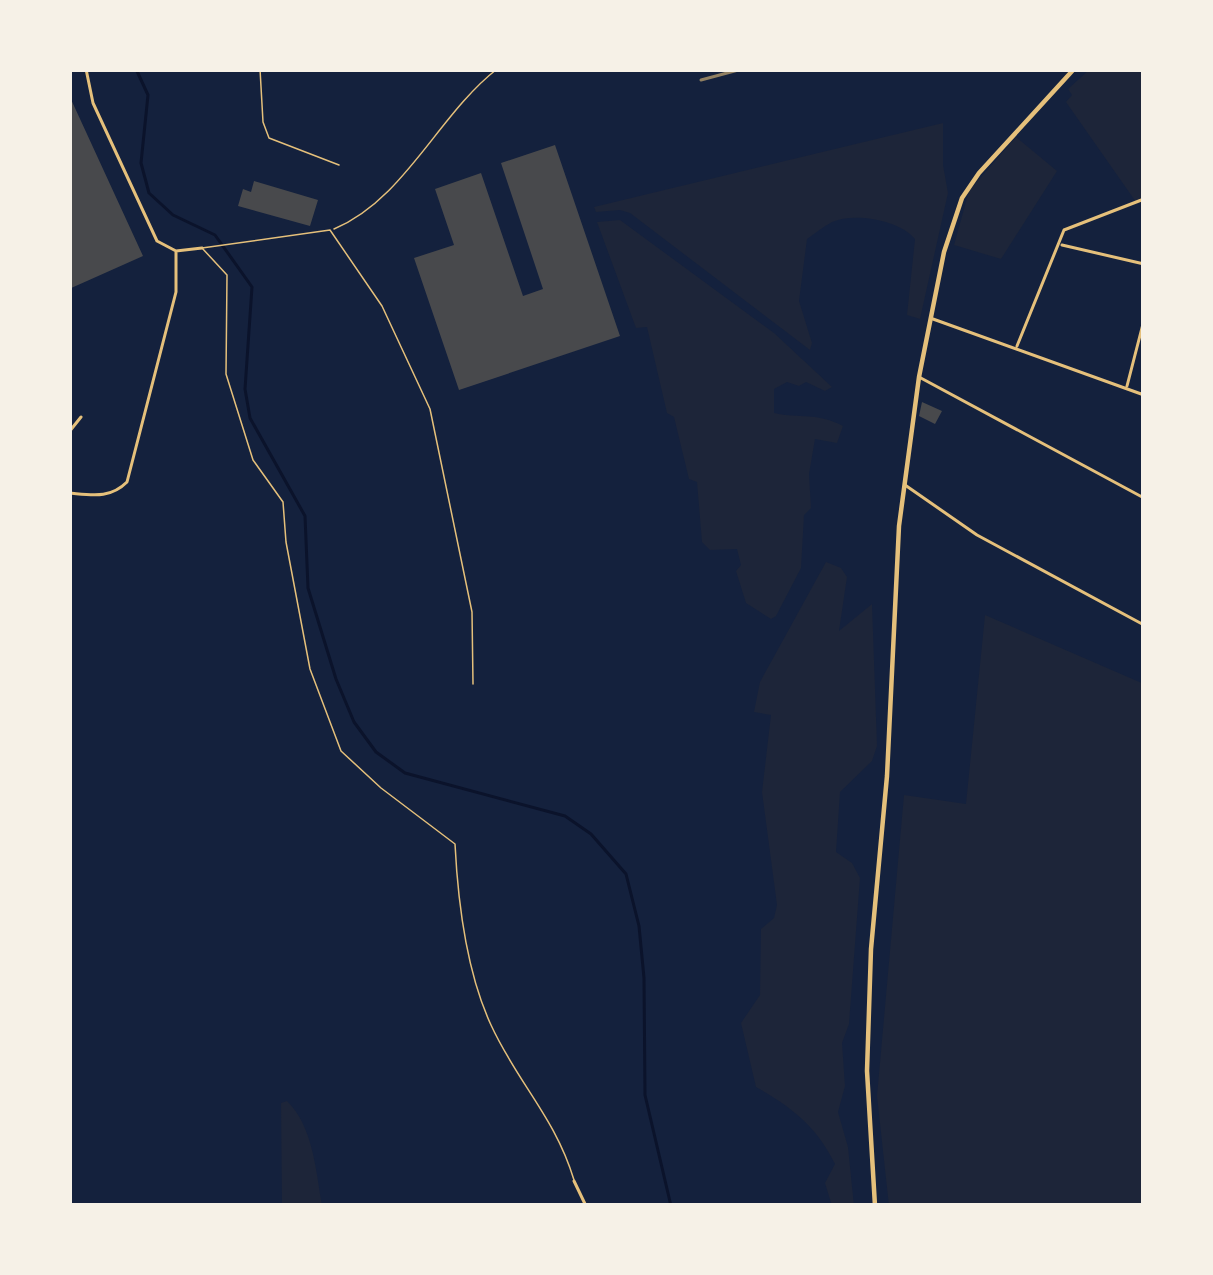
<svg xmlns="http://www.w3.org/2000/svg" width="1213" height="1275" font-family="'Noto Sans',sans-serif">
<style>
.green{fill:#1d2539}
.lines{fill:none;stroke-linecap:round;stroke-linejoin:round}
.stream{stroke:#0b132b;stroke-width:3}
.building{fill:#48494c}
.service{stroke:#e5c07b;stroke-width:1.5}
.minor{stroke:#e5c07b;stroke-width:3}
.secondary{stroke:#e5c07b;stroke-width:4.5}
.rail{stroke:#918062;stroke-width:3}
</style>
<rect width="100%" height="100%" fill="#14213d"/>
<path class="green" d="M 1090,69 L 1144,69 L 1144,199 L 1136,202 L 1066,102 L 1072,95 L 1068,89 Z
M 943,123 L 943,165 L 948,193 L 920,319 L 907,315 L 915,239 C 900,220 854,212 832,222 C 823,227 814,234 807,239 L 799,301 L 812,343 L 810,350 L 630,213 L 620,210 L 596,212 L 594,207 Z
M 1016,137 L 1057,171 L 1001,259 L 954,245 L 969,191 Z
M 620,220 L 774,333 L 832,387 L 825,391 L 806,382 L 799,386 L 787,382 L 774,389 L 774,413 C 801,419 816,412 843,426 L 837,443 L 815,439 L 809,474 L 811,508 L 804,515 L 801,568 L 776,616 L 771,619 L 746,603 L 736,571 L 741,565 L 737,549 L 710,550 L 702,542 L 697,482 L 689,479 L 674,417 L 667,413 L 647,327 L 636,328 L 597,222 Z
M 826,562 L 841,568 L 847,577 L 839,631 L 872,604 L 877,746 L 872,761 L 840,792 L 836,852 L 852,863 L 860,878 L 849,1024 L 842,1043 L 845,1086 L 838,1112 L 848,1147 L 854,1206 L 832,1206 L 825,1183 L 835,1164 C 817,1127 792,1107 756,1087 L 741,1023 L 760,995 L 761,929 L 774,918 L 777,905 L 762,792 L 771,715 L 754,712 L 760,682 Z
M 985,615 L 1144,684 L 1144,1206 L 889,1206 L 877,1096 L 904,795 L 966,804 Z
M 287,1101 C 313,1126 316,1171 322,1206 L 282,1206 L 281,1103 Z"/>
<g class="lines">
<path class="stream" d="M 136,69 L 148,95 L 141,163 L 149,193 L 173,215 L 215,235 L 252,287 L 245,389 L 250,418 L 305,516 L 308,588 L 336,679 L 354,722 L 376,752 L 405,773 L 565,816 L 591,834 L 626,874 L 639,926 L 644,978 L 645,1095 L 671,1206"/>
</g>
<path class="building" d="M 69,95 L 143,256 L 69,289 Z
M 555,145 L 620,336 L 459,390 L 414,258 L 454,245 L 435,189 L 481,173 L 523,296 L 543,289 L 501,163 Z
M 254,181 L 318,200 L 310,226 L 238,206 L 243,189 L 251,192 Z
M 922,402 L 942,411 L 935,424 L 919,416 Z"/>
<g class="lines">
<path class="service" d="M 260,69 L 263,122 L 269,138 L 339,165
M 334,229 C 405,199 438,115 497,69
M 473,684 L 472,612 L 430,409 L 382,306 L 330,230 L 202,248 L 227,275 L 226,374 L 253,460 L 283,502 L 286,542 L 310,669 L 341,751 L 381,788 L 455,844 C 458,904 466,971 491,1025 C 517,1082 555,1117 574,1180"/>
<path class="minor" d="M 86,69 L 93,103 L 157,241 L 176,251 L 202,248
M 1062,245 L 1144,264
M 933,319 L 1144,395
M 1017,346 L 1064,230 L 1144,199
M 919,377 L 1144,498
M 1127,386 L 1144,320
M 69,432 L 81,417
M 905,485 L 977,535 L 1144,625
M 69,493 C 92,495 110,499 127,482 L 176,292 L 176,251
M 574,1181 L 586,1206"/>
<path class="secondary" d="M 875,1206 L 867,1071 L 871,949 L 887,776 L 899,526 L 919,377 L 944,252 L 962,198 L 979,173 L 1074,69"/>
<path class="rail" d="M 701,80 L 742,69"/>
</g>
<rect width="1213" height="1275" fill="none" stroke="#f6f1e7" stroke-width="144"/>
</svg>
